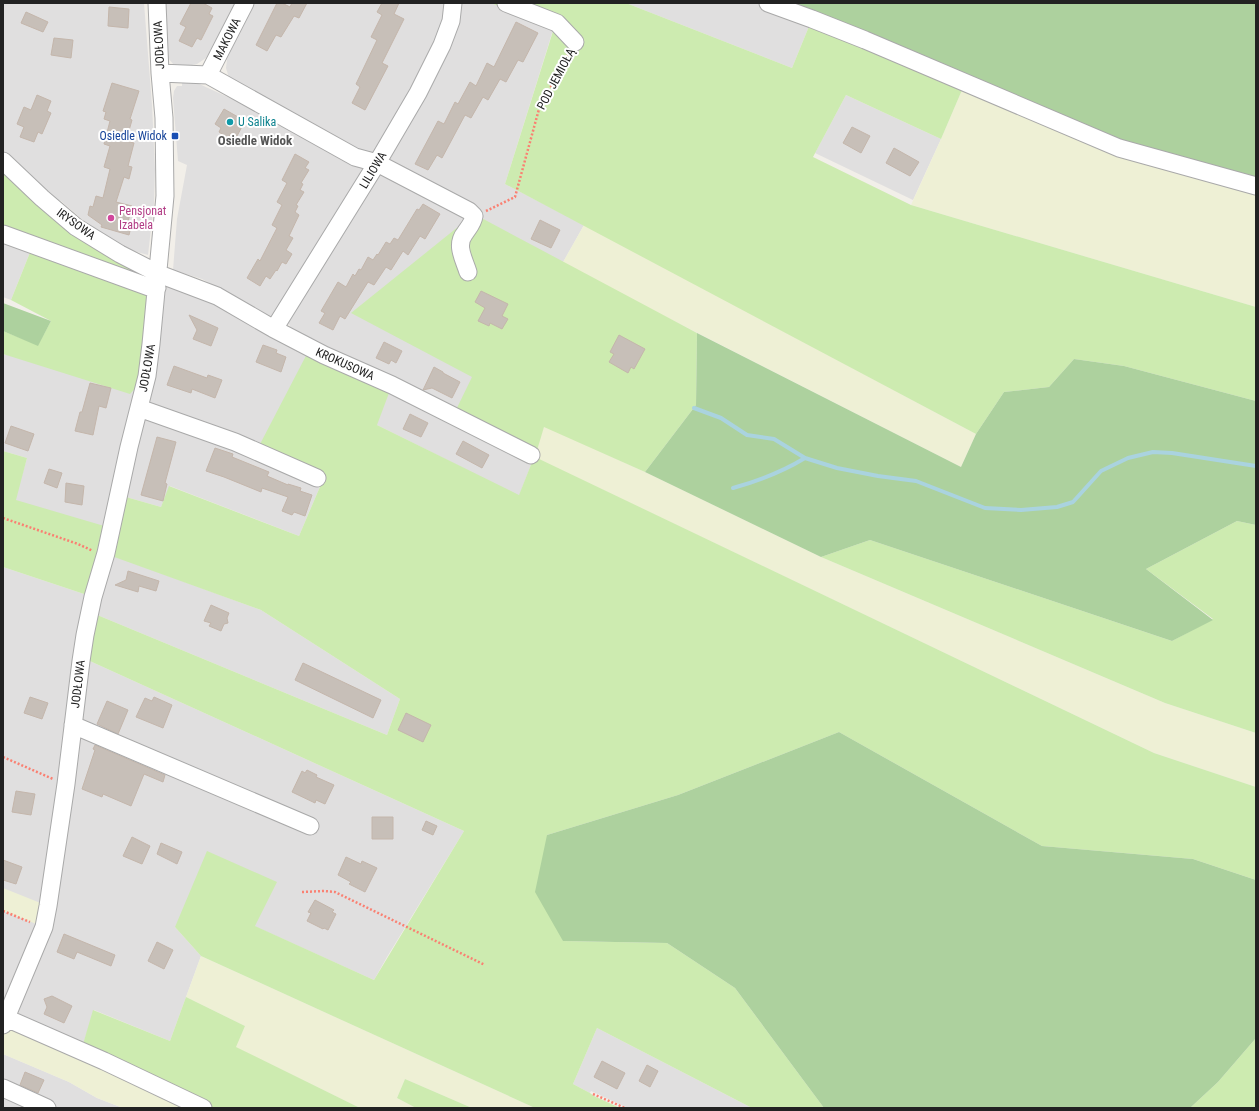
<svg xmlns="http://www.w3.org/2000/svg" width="1259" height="1111" font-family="'Roboto Condensed',sans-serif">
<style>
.residential{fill:#e0dfdf}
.farmland{fill:#eef0d5}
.grass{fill:#cdebb0}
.forest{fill:#add19e}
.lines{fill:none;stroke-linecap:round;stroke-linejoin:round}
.stream{stroke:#aad3df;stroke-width:4}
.building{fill:#c7bfb8;stroke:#c4b6ab}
.minor-casing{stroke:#a9a9a9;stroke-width:19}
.path{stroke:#fa8072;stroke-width:2.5;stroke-dasharray:2 2;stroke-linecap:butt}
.minor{stroke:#fff;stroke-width:17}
.culture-dot{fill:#0f9aa8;stroke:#fff;stroke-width:1.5}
.transit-dot{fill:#1a4fb4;stroke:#fff;stroke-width:1.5}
.hotel-dot{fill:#d1479c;stroke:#fff;stroke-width:1.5}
.labels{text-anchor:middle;stroke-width:4;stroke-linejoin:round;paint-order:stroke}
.street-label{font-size:12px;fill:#222;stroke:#fff}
.culture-label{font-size:12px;fill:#0d838f;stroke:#fff;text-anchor:start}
.transit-label{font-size:12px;fill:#164399;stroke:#fff;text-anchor:end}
.hotel-label{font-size:12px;fill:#b23c85;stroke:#fff;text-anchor:start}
.neighbourhood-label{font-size:13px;font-weight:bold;fill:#555;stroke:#fff}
</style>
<rect width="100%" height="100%" fill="#f2efe9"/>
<path class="residential" d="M 3,3 L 144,3 L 152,105 L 155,169 L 154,203 L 148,255 L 130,250 L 99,234 L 61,201 L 48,197 L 3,154 Z
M 165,3 L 491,3 L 554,27 L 505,184 L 584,225 L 562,264 L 472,377 L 534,457 L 519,496 L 377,425 L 322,482 L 299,536 L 170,486 L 161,507 L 119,495 L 106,553 L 261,610 L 400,699 L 387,735 L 90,612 L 81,657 L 464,831 L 387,957 L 374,980 L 254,926 L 175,927 L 201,956 L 170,1041 L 94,1010 L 81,1051 L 3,1025 L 3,567 L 93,597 L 15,500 L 27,458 L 3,451 L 3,354 L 7,355 L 159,274 L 288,331 L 290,325 L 270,317 L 202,279 L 173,270 L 177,219 L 187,165 L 178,161 L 173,98 L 174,91 L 177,86 L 182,86 L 182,82 L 195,82 L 232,99 L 241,85 L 229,78 L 226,68 L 227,60 L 210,52 L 206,58 L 197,64 L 181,67 L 174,65 L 168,58 Z
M 626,3 L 771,3 L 812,19 L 792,68 Z
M 846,95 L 941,139 L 913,200 L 815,153 Z
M 3,239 L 31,250 L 11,300 L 3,297 Z
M 597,1028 L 752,1108 L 628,1108 L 591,1091 L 590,1093 L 573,1084 Z
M 3,1054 L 69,1082 L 97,1098 L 123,1108 L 3,1108 Z"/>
<path class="farmland" d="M 965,83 L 1256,187 L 1256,307 L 911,205 L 941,139 Z
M 584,225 L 976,434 L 961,467 L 562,264 Z
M 544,426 L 645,472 L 821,557 L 1165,703 L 1256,733 L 1256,787 L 1154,753 L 534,457 Z
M 3,888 L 48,906 L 44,927 L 3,911 Z
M 201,956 L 535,1108 L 472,1108 L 405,1079 L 397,1098 L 416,1108 L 360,1108 L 235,1047 L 245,1026 L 186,997 Z
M 3,1025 L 203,1108 L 123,1108 L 97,1098 L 69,1082 L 3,1054 Z"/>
<path class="grass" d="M 491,3 L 626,3 L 792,68 L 812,19 L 965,83 L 941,139 L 846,95 L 813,157 L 911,205 L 1256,307 L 1256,401 L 1124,366 L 1074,359 L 1049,387 L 1004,392 L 976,434 L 505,184 L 554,28 Z
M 3,161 L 42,198 L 159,274 L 147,376 L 130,394 L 3,354 L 3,331 L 38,345 L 51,321 L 11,300 L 31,250 L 3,237 Z
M 474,214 L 697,333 L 696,405 L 645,472 L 544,427 L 535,457 L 1154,753 L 1256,787 L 1256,880 L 1193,859 L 1042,846 L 839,732 L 678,795 L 547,835 L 563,941 L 667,943 L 735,988 L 824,1108 L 752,1108 L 597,1028 L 573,1084 L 590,1093 L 594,1096 L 620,1108 L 535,1108 L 201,956 L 175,927 L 207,851 L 277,882 L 255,926 L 374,980 L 464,831 L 81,657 L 90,612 L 387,735 L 400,699 L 261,610 L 106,554 L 93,597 L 3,567 L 3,451 L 27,458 L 16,500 L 111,528 L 119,495 L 161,507 L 169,486 L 299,536 L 322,482 L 258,448 L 310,348 L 392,385 L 377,425 L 519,495 L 534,457 L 454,414 L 472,377 L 351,313 Z
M 1237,521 L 1256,525 L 1256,733 L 1165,703 L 821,557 L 870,540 L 1172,641 L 1213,619 L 1146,569 Z
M 186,997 L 245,1026 L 236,1047 L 360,1108 L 203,1108 L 81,1051 L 93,1010 L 170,1041 Z
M 1256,1038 L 1256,1108 L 1190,1108 L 1218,1082 Z
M 405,1079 L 472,1108 L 416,1108 L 397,1098 Z"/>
<path class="forest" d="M 768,3 L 1256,3 L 1256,180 L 1119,148 Z
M 3,303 L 51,321 L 38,346 L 3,331 Z
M 697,333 L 961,467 L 976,434 L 1004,392 L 1049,387 L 1074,359 L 1124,366 L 1256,401 L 1256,525 L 1237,521 L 1146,569 L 1213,620 L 1172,641 L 870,540 L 821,557 L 645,472 L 696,405 Z
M 839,732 L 1042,846 L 1193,859 L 1256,880 L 1256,1038 L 1218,1082 L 1190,1108 L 824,1108 L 735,988 L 667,943 L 563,941 L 535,892 L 547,835 L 678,795 Z"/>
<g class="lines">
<path class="stream" d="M 694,408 L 721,418 L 747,435 L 774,439 L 805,458 L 837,468 L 878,476 L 916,481 L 985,508 L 1021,510 L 1057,507 L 1073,502 L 1101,471 L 1128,458 L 1153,452 L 1172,453 L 1256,466
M 733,488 C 758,481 782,472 805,458"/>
</g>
<path class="building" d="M 191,3 L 203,3 L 212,8 L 209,14 L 213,16 L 201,40 L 197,38 L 192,47 L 179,41 L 186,27 L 180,24 Z
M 277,3 L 282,3 L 290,7 L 292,3 L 307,3 L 299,18 L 294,16 L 281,37 L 276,35 L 267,51 L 256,45 Z
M 382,3 L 399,3 L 394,14 L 404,19 L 382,63 L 388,66 L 365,110 L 352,103 L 360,87 L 356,84 L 377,40 L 371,37 L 382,15 L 377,12 Z
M 109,7 L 129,9 L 128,28 L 108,26 Z
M 26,12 L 48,22 L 43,32 L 21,23 Z
M 516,22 L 538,33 L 523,62 L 518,60 L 506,82 L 500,79 L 488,100 L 483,97 L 471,118 L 465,115 L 442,158 L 437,155 L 428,170 L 415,164 L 438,121 L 444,124 L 455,102 L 458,104 L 470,82 L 476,86 L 487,63 L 494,67 Z
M 54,38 L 73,40 L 71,58 L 51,55 Z
M 112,83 L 139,91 L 130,119 L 132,120 L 126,141 L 134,143 L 128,166 L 132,167 L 129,179 L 124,177 L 116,202 L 132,206 L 128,222 L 132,223 L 129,235 L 101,227 L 102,225 L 88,215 L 90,206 L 93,207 L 96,196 L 103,198 L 110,169 L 104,167 L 110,146 L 104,144 L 110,121 L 104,119 L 106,112 L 103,111 Z
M 37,95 L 51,101 L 47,111 L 51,113 L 42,134 L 38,132 L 34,142 L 20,137 L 24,127 L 17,124 L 24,107 L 31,110 Z
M 224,109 L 245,121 L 237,136 L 231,133 L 228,138 L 219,132 L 221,128 L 215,124 Z
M 852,127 L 870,136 L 861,153 L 843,143 Z
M 894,148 L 919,162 L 910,176 L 886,163 Z
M 295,154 L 309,162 L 305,168 L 309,170 L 301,183 L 303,184 L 300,190 L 304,192 L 296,205 L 298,206 L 295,212 L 299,215 L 289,236 L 293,238 L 286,250 L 292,254 L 286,264 L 282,262 L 277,271 L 276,270 L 270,279 L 266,276 L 260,286 L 247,278 L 258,259 L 260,261 L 277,228 L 272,225 L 282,205 L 277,202 L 287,183 L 282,180 Z
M 423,204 L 440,214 L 425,239 L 420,236 L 408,255 L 403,251 L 391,270 L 386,267 L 374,285 L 368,282 L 345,319 L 340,316 L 333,330 L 319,323 L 325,313 L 321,311 L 338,282 L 346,287 L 353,274 L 355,276 L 359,269 L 361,270 L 368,257 L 373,260 L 377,254 L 378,255 L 386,242 L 390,244 L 394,238 L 398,240 L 417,209 L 419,210 Z
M 540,220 L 560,230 L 551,248 L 531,239 Z
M 481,291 L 508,304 L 502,316 L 508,319 L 502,329 L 490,323 L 489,326 L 478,321 L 485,308 L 475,302 Z
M 189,315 L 218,328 L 211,346 L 193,339 L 197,330 Z
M 619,335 L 645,349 L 634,369 L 631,367 L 628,373 L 609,362 L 614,354 L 610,352 Z
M 384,342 L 402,351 L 396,363 L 391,360 L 389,364 L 376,358 Z
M 263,345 L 277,350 L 276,353 L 286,357 L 281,372 L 256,362 Z
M 174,366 L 207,378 L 208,375 L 222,380 L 215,398 L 192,389 L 191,393 L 167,385 Z
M 434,367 L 443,372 L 443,373 L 460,382 L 452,398 L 432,388 L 423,390 Z
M 90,383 L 111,388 L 106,408 L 99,406 L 93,435 L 75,431 L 80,412 L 82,412 Z
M 410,414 L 428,423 L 421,437 L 403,429 Z
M 11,426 L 34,434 L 28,451 L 5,443 Z
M 157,437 L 176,442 L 165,483 L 167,484 L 163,501 L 141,495 Z
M 463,441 L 489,455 L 482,468 L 456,454 Z
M 215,448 L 233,454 L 232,457 L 269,472 L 267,476 L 288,485 L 288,484 L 301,488 L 300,491 L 312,495 L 305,516 L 294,512 L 292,515 L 282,511 L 288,497 L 262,488 L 261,492 L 224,477 L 206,471 Z
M 49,469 L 62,473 L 57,488 L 44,483 Z
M 66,483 L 84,486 L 82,505 L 65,502 Z
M 128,571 L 159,581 L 156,591 L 139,586 L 138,592 L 115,585 L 126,580 Z
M 211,605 L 229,613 L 227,618 L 228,623 L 224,624 L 221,631 L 209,626 L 211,623 L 204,621 Z
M 303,663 L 381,700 L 373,718 L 295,680 Z
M 30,697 L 48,703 L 42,719 L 24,713 Z
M 154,697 L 172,705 L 163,728 L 136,717 L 145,698 L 152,701 Z
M 107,701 L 128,710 L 118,734 L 97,724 Z
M 406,713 L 431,725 L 423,742 L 398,730 Z
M 95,745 L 165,775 L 163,782 L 144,774 L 131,806 L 103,794 L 102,797 L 82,789 L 95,750 L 93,749 Z
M 307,770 L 317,775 L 316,777 L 334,785 L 325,804 L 316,800 L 315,803 L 292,792 L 302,771 L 305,773 Z
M 16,791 L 35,794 L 31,815 L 12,812 Z
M 372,817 L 393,817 L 393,839 L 372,839 Z
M 426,821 L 437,826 L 433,835 L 422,830 Z
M 132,837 L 150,846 L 142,864 L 123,856 Z
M 161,843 L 182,852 L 177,864 L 157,854 Z
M 346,857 L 361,864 L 362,861 L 377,868 L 365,892 L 349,884 L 351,882 L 338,875 Z
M 3,860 L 22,867 L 16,884 L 3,880 Z
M 315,900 L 334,910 L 332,912 L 336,914 L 328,930 L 324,928 L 323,929 L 307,921 L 311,913 L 308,912 Z
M 64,934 L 115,955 L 111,966 L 77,952 L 74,959 L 57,952 Z
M 157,942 L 173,950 L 164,969 L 148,961 Z
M 52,996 L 72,1006 L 64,1023 L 44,1014 L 47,1007 L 44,999 Z
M 602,1061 L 625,1073 L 617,1089 L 594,1077 Z
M 647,1065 L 658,1071 L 650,1087 L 639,1081 Z
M 25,1072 L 44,1080 L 38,1093 L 20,1085 Z"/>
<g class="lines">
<g class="minor-casing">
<path id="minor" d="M 506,3 L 557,23 L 575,42
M 768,3 L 812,19 L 865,40 L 1119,148 L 1256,186
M 160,73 L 208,75 L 355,157 L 377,163 L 469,211 L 474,216 C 473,223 469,227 465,233 C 455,245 464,259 468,272
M 208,75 L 245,3
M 3,161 L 42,198 L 76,227 L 120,254 L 159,274 L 217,296 L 274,329 L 324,355 L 392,385 L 531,455
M 3,234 L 149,287 L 157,288
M 274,329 L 377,163 L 418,93 L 442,45 L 451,21 L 453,3
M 139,408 L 235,442 L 317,478
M 73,725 L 310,826
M 6,1018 L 104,1061 L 203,1108
M 3,1025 L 44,927 L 48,906 L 66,784 L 81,661 L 85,635 L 93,597 L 106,553 L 129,447 L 147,376 L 151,344 L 165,196 L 164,118 L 160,73 L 157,3
M 3,1088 L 47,1108"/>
</g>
<path class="path" d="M 486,211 L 515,197 L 539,109 L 569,53
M 3,518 L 78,544 L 93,551
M 3,757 L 53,779
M 302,892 L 324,891 L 335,892 L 485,965
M 3,911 L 30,922
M 593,1094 L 625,1108"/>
<use href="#minor" class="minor"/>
</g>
<circle class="culture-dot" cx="230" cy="122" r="4"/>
<rect class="transit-dot" x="171" y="132" width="8" height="8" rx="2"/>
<circle class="hotel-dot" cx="111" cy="218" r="4"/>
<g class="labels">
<g class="street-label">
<text transform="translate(227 39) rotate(-63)" y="4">MAKOWA</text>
<text transform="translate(159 45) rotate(-93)" y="4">JODŁOWA</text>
<text transform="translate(556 79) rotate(-62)" y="4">POD JEMIOŁĄ</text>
<text transform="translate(373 170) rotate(-59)" y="4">LILIOWA</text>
<text transform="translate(76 224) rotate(36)" y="4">IRYSOWA</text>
<text transform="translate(345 364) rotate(24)" y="4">KROKUSOWA</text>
<text transform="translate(147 368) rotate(-80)" y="4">JODŁOWA</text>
<text transform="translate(78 684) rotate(-83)" y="4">JODŁOWA</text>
</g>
<g class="culture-label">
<text x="238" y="126">U Salika</text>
</g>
<g class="transit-label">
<text x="167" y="140">Osiedle Widok</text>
</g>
<g class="hotel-label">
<text x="119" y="215">Pensjonat<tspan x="119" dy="14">Izabela</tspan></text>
</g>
<g class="neighbourhood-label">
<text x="255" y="145">Osiedle Widok</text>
</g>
</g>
<rect width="1259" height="1111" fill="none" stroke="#222222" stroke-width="8"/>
</svg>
